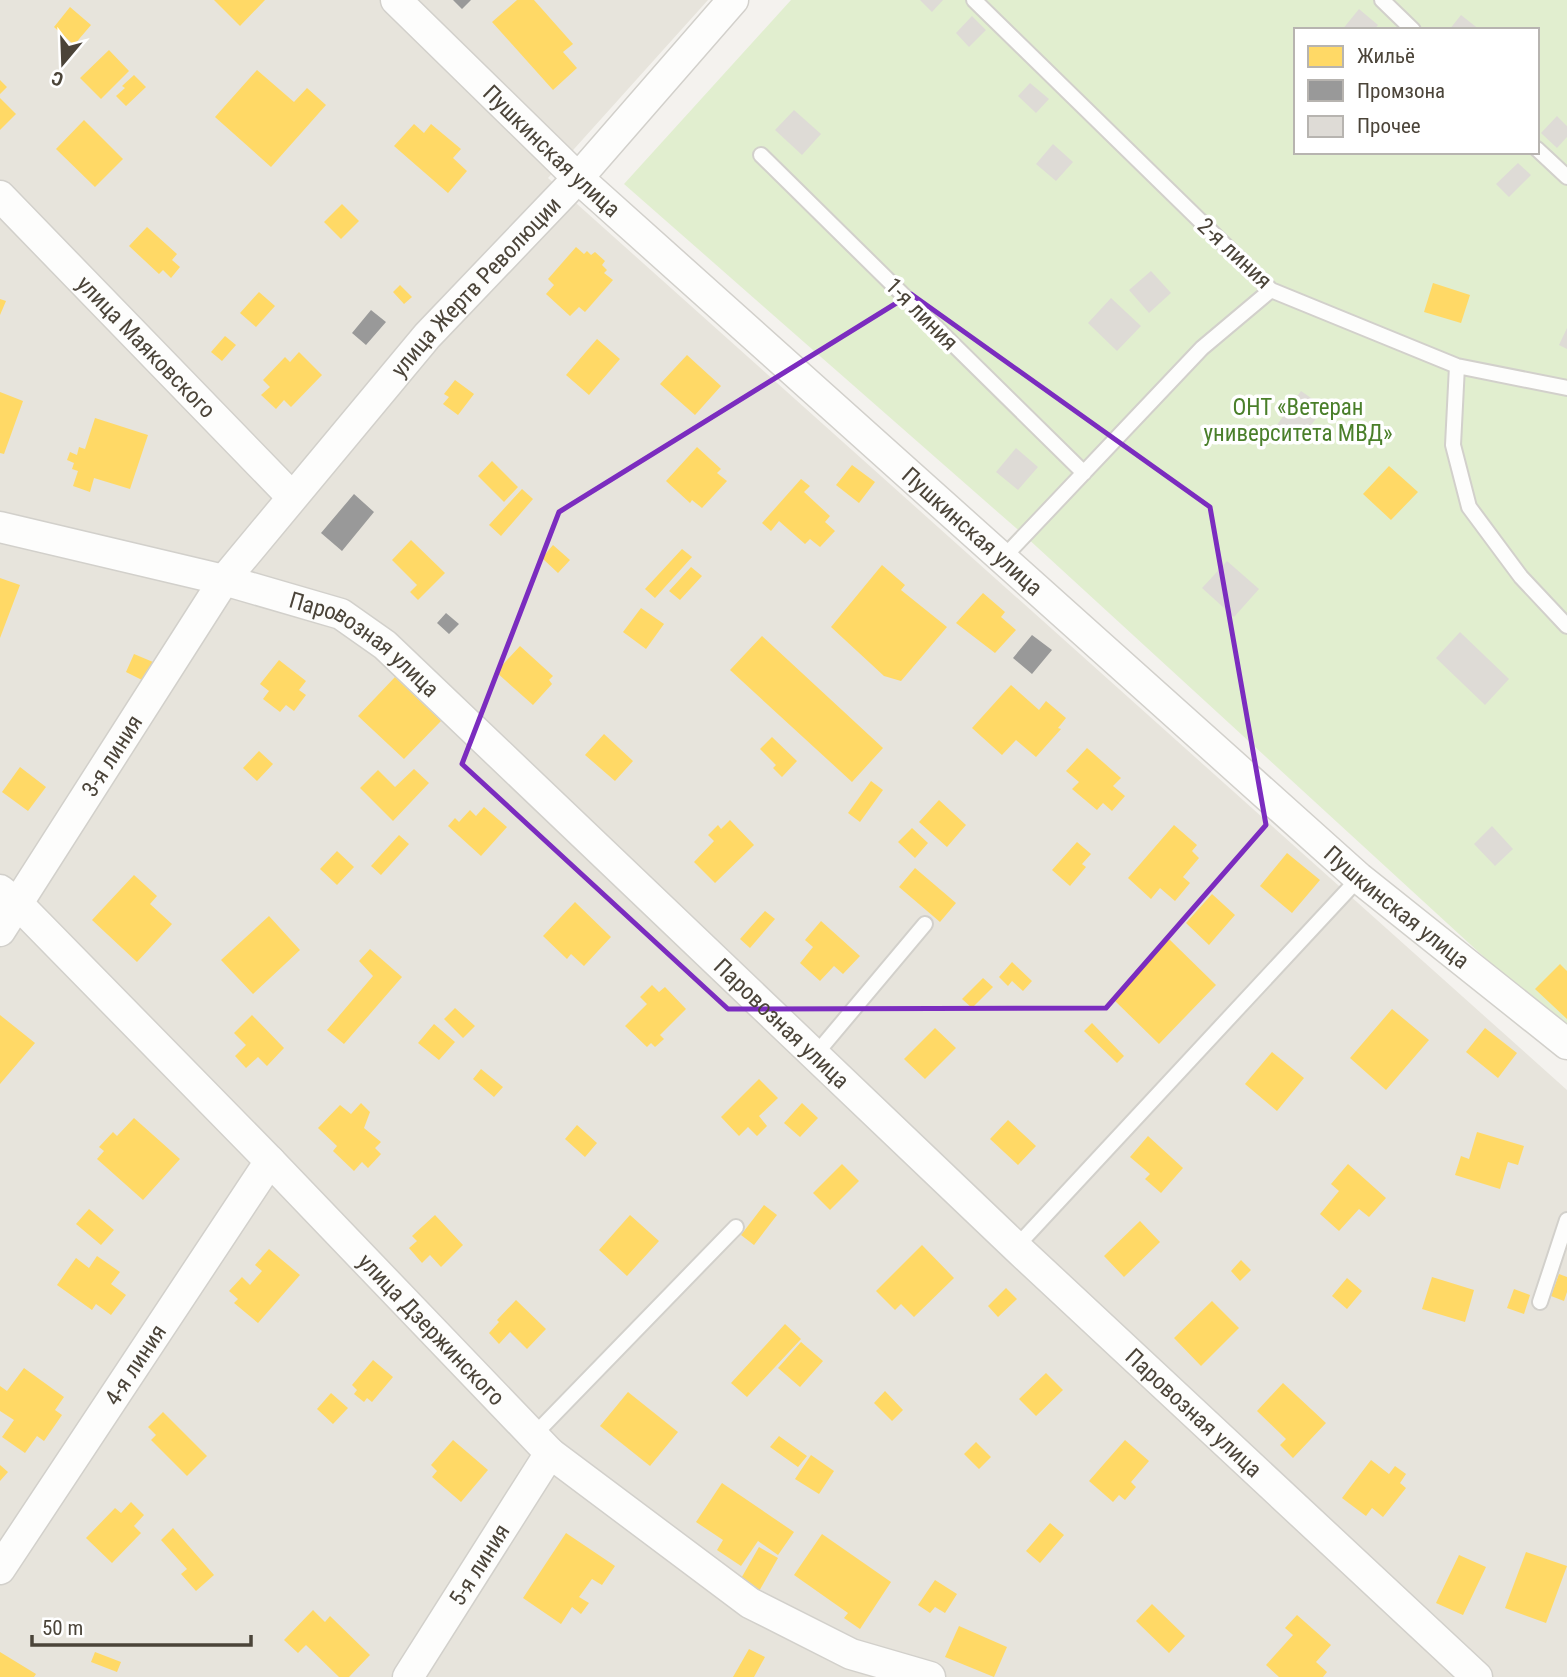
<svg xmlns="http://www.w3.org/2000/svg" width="1567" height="1677" font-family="'Roboto Condensed',sans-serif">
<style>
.residential{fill:#e7e4dc}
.green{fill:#e1eecf;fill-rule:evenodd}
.homes{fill:#ffd966}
.industry{fill:#999}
.building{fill:#dedbd6}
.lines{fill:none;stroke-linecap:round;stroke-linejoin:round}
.lane-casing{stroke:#d2d0cb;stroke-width:18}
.street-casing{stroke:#d2d0cb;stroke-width:33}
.lane{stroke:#fdfdfc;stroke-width:14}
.street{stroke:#fdfdfc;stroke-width:30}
.marked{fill:none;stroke:#7b2cbf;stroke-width:5;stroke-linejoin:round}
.labels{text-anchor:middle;stroke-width:7;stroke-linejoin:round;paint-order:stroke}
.street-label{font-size:23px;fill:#4b4439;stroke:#fff}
.park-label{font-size:23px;fill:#4a7f2a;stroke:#fff}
</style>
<rect width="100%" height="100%" fill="#f4f2ee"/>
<path class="residential" d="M 0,0 L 708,0 L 548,178 L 1567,1090 L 1567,1677 L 0,1677 Z"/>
<path class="green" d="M 791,0 L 1567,0 L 1567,1033 L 1025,536 L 624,184 ZM 1296,30 L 1537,30 L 1537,152 L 1296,152 Z"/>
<path class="homes" d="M 214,0 L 265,0 L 240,26 Z
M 517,0 L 534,0 L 573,44 L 563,52 L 577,68 L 553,90 L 492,22 Z
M 70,7 L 91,25 L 74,45 L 54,27 Z
M 109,50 L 129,71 L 101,99 L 80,78 Z
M 257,70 L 294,102 L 307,88 L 326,105 L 271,167 L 215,117 Z
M 134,75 L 146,87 L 126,106 L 116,96 L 125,88 L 122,86 Z
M 0,80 L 7,87 L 0,94 Z
M 0,98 L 16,114 L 0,130 Z
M 84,120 L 123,159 L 95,187 L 56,149 Z
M 414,124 L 424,133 L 431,124 L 461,149 L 453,158 L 467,171 L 448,193 L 394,146 Z
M 342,204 L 359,221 L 341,239 L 324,222 Z
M 147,227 L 177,254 L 172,260 L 180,267 L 171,278 L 163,270 L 159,274 L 129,246 Z
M 576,247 L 584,254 L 587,251 L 591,255 L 595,252 L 605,261 L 602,265 L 607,270 L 604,273 L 613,280 L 585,312 L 579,307 L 570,316 L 546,294 L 554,285 L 548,279 Z
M 1433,283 L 1470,295 L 1461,323 L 1424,312 Z
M 400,285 L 412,297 L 404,304 L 393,292 Z
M 259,292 L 275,306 L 256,327 L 240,313 Z
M 0,299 L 6,301 L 0,315 Z
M 225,336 L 236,345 L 222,361 L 211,352 Z
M 597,339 L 620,359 L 589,395 L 566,375 Z
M 299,352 L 322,375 L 291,407 L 284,400 L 276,409 L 261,395 L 270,387 L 263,380 L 285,357 L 290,362 Z
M 687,355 L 721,386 L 695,415 L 660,384 Z
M 455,380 L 474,394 L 458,415 L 443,404 L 449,397 L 444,394 Z
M 0,392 L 23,401 L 4,454 L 0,453 Z
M 95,418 L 148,435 L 130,489 L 94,478 L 90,492 L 73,486 L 78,471 L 72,469 L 74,463 L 67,460 L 70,452 L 77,455 L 79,447 L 85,449 Z
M 697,447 L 721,469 L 717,473 L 727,481 L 702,508 L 692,500 L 690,503 L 666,481 Z
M 492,461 L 518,487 L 504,502 L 478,476 Z
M 852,465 L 875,482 L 859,503 L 836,485 Z
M 1389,466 L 1418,492 L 1391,520 L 1363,494 Z
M 801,479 L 810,486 L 804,492 L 830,516 L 825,522 L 835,531 L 820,547 L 810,539 L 805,544 L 779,521 L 771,531 L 762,523 Z
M 522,489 L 533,499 L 501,536 L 489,525 Z
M 411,540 L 445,573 L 418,600 L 410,592 L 417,585 L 392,560 Z
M 553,545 L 570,560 L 558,573 L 542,558 Z
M 682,549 L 692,557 L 655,598 L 645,589 Z
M 882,565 L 905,585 L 901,590 L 947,627 L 901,681 L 884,676 L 831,627 Z
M 691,567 L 702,576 L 680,600 L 669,591 Z
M 0,578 L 20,585 L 0,638 Z
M 983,593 L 1005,612 L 1001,617 L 1016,630 L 995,653 L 956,623 Z
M 641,608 L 664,624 L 646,649 L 623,632 Z
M 762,636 L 883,748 L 852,782 L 730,670 Z
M 520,646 L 553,676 L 549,680 L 552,684 L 533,705 L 496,672 Z
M 134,654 L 153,662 L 144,681 L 126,672 Z
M 279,660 L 306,681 L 299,690 L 306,695 L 294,711 L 286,705 L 280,712 L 263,699 L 269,691 L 260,684 Z
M 395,677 L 441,721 L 404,759 L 358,716 Z
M 1011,685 L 1039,710 L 1046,701 L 1066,718 L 1058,728 L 1061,729 L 1036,757 L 1016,740 L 1002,755 L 972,728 Z
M 604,734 L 633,761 L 615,781 L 585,755 Z
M 772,737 L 797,761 L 782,777 L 773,768 L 776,765 L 760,749 Z
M 1087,748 L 1121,778 L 1113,786 L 1125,796 L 1112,811 L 1103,803 L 1097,810 L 1072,789 L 1079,782 L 1066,771 Z
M 259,751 L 273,764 L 257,781 L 243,768 Z
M 20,767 L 46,787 L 28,811 L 2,792 Z
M 414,769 L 429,783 L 393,821 L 360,788 L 378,770 L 395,787 Z
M 871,781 L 883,790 L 860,822 L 848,813 Z
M 939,800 L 966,825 L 947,847 L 919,822 Z
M 484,807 L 507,827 L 481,856 L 448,826 L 455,818 L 459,822 L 470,810 L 476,816 Z
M 730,820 L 754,845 L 715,883 L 694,862 L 714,841 L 708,835 L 718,825 L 721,829 Z
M 1174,825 L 1197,845 L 1192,851 L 1199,858 L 1183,877 L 1190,883 L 1175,901 L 1160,888 L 1151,899 L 1128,878 Z
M 912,828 L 928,843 L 915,858 L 898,842 Z
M 399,835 L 409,844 L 381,875 L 371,866 Z
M 1077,842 L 1091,854 L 1082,864 L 1086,867 L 1070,886 L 1052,870 Z
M 337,851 L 354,867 L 337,885 L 320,869 Z
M 1287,853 L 1320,880 L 1292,913 L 1260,886 Z
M 915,868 L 956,903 L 940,922 L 899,887 Z
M 134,875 L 157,896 L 150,904 L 172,924 L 137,962 L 92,920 Z
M 1212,894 L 1235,915 L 1209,945 L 1186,923 Z
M 575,902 L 611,937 L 584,966 L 571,954 L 567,959 L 543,936 Z
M 765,911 L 775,919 L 750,948 L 740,939 Z
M 269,916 L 300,950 L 253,994 L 221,960 Z
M 821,921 L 860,956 L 843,974 L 834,966 L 820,981 L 800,963 L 813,947 L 805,940 Z
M 1169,939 L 1216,985 L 1159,1044 L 1112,998 Z
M 370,949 L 402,977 L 344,1044 L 327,1030 L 373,976 L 359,961 Z
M 1012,962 L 1032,981 L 1023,991 L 1012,981 L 1008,986 L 999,977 Z
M 1560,964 L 1567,971 L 1567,1019 L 1535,989 Z
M 983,978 L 993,987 L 972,1008 L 962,999 Z
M 652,985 L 659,992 L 665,987 L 686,1009 L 660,1035 L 664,1039 L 655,1047 L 651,1043 L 647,1047 L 625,1026 L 647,1004 L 640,997 Z
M 455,1008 L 475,1026 L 463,1038 L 444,1019 Z
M 1392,1009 L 1429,1040 L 1386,1090 L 1350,1058 Z
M 0,1015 L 35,1043 L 0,1084 Z
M 252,1015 L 284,1048 L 267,1066 L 258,1057 L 246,1068 L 235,1056 L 246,1045 L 234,1033 Z
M 1092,1023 L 1124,1056 L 1117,1063 L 1084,1031 Z
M 434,1024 L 455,1042 L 439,1060 L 418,1043 Z
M 935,1028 L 956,1048 L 925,1079 L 904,1059 Z
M 1485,1028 L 1517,1053 L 1498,1078 L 1466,1052 Z
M 1272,1052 L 1304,1078 L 1277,1111 L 1245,1084 Z
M 481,1069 L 503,1087 L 494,1097 L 473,1079 Z
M 759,1079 L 778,1098 L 759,1116 L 767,1126 L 757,1136 L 748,1127 L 739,1136 L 721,1117 Z
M 361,1103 L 370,1112 L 364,1128 L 381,1142 L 375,1148 L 381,1154 L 368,1168 L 362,1162 L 354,1171 L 333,1151 L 337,1146 L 318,1128 L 340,1105 L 351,1114 Z
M 802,1103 L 818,1118 L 800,1137 L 784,1123 Z
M 134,1118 L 180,1159 L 143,1200 L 97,1159 L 104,1151 L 99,1147 L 113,1132 L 117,1136 Z
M 1008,1120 L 1036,1146 L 1018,1165 L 990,1139 Z
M 577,1125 L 597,1143 L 585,1157 L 565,1139 Z
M 1477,1132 L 1524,1146 L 1518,1165 L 1508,1162 L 1500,1189 L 1455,1175 L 1461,1156 L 1469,1159 Z
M 1148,1136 L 1183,1168 L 1161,1193 L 1145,1179 L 1150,1174 L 1130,1157 Z
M 842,1164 L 859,1181 L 830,1210 L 813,1193 Z
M 1348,1164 L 1386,1198 L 1369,1217 L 1359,1209 L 1339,1231 L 1320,1214 L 1339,1191 L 1331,1184 Z
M 764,1205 L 777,1215 L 754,1245 L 741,1235 Z
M 89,1209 L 114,1230 L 101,1245 L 76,1224 Z
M 435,1215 L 463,1245 L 441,1267 L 430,1255 L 422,1263 L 409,1248 L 417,1241 L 412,1236 Z
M 630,1215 L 659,1241 L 627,1276 L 599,1250 Z
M 1140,1221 L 1160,1242 L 1124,1277 L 1104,1256 Z
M 922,1245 L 954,1278 L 914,1317 L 901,1304 L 895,1310 L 876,1291 Z
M 269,1249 L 300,1275 L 258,1323 L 234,1303 L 238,1299 L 229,1291 L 242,1277 L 250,1285 L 262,1271 L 255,1265 Z
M 97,1256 L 120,1272 L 111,1284 L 126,1295 L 111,1315 L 96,1304 L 92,1310 L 57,1285 L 76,1258 L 89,1268 Z
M 1241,1260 L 1251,1270 L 1240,1281 L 1231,1271 Z
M 1559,1274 L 1567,1277 L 1567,1292 L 1564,1301 L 1551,1296 Z
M 1432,1277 L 1474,1290 L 1465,1322 L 1422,1309 Z
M 1347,1278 L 1362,1291 L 1347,1309 L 1332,1296 Z
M 1006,1288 L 1017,1299 L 998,1317 L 988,1306 Z
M 1514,1289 L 1530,1295 L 1524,1314 L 1507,1308 Z
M 516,1300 L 546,1329 L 527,1349 L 510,1332 L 499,1344 L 489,1333 L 499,1322 L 497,1320 Z
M 1212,1301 L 1239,1328 L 1201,1366 L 1174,1338 Z
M 785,1324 L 801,1339 L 747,1397 L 731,1383 Z
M 801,1342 L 823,1361 L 800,1387 L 778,1368 Z
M 373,1360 L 393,1377 L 372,1402 L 367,1398 L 364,1402 L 354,1394 L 357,1390 L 352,1385 Z
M 24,1368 L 64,1397 L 55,1410 L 62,1415 L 44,1441 L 37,1436 L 25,1453 L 2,1437 L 14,1420 L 0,1411 L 0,1386 L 7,1391 Z
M 1046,1373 L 1063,1390 L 1036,1416 L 1019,1399 Z
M 1283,1383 L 1326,1423 L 1293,1458 L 1280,1445 L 1286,1439 L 1257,1411 Z
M 885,1391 L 903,1410 L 892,1421 L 874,1403 Z
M 628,1392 L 678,1432 L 650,1466 L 600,1426 Z
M 331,1393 L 348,1408 L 333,1424 L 317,1409 Z
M 163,1412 L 207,1456 L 187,1476 L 151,1440 L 156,1435 L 148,1427 Z
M 779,1436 L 807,1456 L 798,1467 L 770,1447 Z
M 453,1440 L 488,1470 L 461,1502 L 432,1477 L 437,1471 L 431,1465 Z
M 1125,1440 L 1149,1461 L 1131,1482 L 1136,1487 L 1125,1500 L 1119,1495 L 1113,1502 L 1089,1481 Z
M 976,1442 L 991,1457 L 979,1469 L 964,1454 Z
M 811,1455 L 834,1471 L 819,1494 L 795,1479 Z
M 1371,1460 L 1389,1474 L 1395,1466 L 1406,1474 L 1400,1483 L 1406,1488 L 1383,1517 L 1372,1508 L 1366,1516 L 1342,1498 Z
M 0,1465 L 8,1472 L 0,1481 Z
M 722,1483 L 794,1532 L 778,1555 L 758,1541 L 741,1566 L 717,1550 L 723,1540 L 696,1522 Z
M 131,1502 L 144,1515 L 134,1526 L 141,1533 L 112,1563 L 86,1538 L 115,1508 L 121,1513 Z
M 1050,1523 L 1064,1535 L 1040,1563 L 1026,1551 Z
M 173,1528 L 214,1575 L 196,1591 L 181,1574 L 187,1569 L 161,1540 Z
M 566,1533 L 615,1566 L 602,1585 L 592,1579 L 579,1597 L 589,1603 L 581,1614 L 572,1607 L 561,1624 L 523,1598 Z
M 822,1534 L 891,1582 L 860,1629 L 844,1618 L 848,1613 L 794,1575 Z
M 759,1547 L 778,1558 L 758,1593 L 739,1582 Z
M 1526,1552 L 1567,1566 L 1546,1623 L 1505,1608 Z
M 1459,1555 L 1486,1567 L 1463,1615 L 1436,1603 Z
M 935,1580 L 957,1594 L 945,1613 L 935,1607 L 930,1613 L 918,1605 Z
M 1152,1604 L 1185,1636 L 1169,1653 L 1136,1621 Z
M 313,1610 L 325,1622 L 330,1616 L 370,1655 L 349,1677 L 339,1677 L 306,1645 L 298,1653 L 284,1640 Z
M 1297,1615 L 1331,1645 L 1316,1662 L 1327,1672 L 1323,1677 L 1279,1677 L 1266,1665 L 1293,1635 L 1285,1628 Z
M 959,1626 L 1007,1647 L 994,1677 L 945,1657 Z
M 749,1649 L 765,1657 L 754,1677 L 733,1677 Z
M 0,1652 L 36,1674 L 34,1677 L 0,1677 Z
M 95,1652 L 121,1662 L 117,1672 L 91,1662 Z"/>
<path class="industry" d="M 453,0 L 471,0 L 462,9 Z
M 371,310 L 386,322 L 366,345 L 352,333 Z
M 354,494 L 374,512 L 342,551 L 321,533 Z
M 446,613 L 459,624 L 449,634 L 437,623 Z
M 1032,635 L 1052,650 L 1032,674 L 1013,658 Z"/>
<path class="building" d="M 920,0 L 943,0 L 932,12 Z
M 1359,9 L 1378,25 L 1374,30 L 1342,30 Z
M 1461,15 L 1480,30 L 1449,30 Z
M 972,16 L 986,30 L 969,47 L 956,33 Z
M 1030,83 L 1049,99 L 1036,113 L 1018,96 Z
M 794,110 L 821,134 L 802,155 L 775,130 Z
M 1557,116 L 1567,126 L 1567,137 L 1557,148 L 1541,133 Z
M 1053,144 L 1073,162 L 1056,181 L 1036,164 Z
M 1518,163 L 1531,175 L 1509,197 L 1496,184 Z
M 1151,271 L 1171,293 L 1149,313 L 1129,290 Z
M 1111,298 L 1141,326 L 1117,351 L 1088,323 Z
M 1567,328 L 1567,349 L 1559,345 Z
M 1301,391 L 1324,407 L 1300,441 L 1277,425 Z
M 1016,448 L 1038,467 L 1018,490 L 996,472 Z
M 1227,561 L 1259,589 L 1234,617 L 1202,588 Z
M 1460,632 L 1509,679 L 1485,705 L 1436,658 Z
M 1492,826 L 1513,849 L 1495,866 L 1474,844 Z"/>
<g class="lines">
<g class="lane-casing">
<path id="lane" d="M 974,0 L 1271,290 L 1457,366 L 1567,388
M 1382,0 L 1413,30
M 1537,149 L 1567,177
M 761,155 L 1084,473
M 1457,366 L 1453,445 L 1469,507 L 1521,577 L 1567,626
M 1003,558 L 1202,348 L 1271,290
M 815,1055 L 925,924
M 1016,1247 L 1359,878
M 1540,1302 L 1567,1220
M 533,1436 L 736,1227"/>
</g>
<g class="street-casing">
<g id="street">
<path id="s1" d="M 396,0 L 578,178 L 1359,878 L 1567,1044"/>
<path id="s2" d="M 0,196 L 292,497"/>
<path id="s3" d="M 0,527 L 224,580 L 341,614 L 385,645 L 1016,1247 L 1477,1677"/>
<path id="s4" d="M 0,890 L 18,904 L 270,1161 L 550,1453 L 750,1603 L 851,1654 L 930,1677"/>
<path id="s5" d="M 0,931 L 224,580 L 427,336 L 578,178 L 733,0"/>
<path id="s6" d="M 0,1569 L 270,1161"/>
<path id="s7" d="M 408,1677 L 550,1453"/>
</g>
</g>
<use href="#lane" class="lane"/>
<use href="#street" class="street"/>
</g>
<path class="marked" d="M 911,294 L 1210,507 L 1266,825 L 1106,1008 L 728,1009 L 462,764 L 559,512 Z"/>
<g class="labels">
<g class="street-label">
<text dy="8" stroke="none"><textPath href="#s1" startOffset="217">Пушкинская улица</textPath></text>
<text transform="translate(1235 253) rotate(43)" y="8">2-я линия</text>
<text dy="8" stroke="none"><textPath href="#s5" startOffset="803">улица Жертв Революции</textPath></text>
<text transform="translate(922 314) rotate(45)" y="8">1-я линия</text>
<text dy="8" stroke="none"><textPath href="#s2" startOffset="210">улица Маяковского</textPath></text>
<text dy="8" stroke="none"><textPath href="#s1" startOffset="784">Пушкинская улица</textPath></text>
<text dy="8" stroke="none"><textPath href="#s3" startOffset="387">Паровозная улица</textPath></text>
<text dy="8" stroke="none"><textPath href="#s5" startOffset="208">3-я линия</textPath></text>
<text dy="8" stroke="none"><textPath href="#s1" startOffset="1351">Пушкинская улица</textPath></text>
<text dy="8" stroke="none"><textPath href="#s3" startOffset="954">Паровозная улица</textPath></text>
<text dy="8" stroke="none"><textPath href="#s4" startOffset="616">улица Дзержинского</textPath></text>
<text dy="8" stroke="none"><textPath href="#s6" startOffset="245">4-я линия</textPath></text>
<text dy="8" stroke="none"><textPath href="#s3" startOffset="1521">Паровозная улица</textPath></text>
<text dy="8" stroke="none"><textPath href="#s7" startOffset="133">5-я линия</textPath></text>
</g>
<g class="park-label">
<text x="1298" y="415">ОНТ «Ветеран<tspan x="1298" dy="26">университета МВД»</tspan></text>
</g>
</g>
<rect x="1294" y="28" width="245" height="126" fill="#ffffff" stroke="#b7b4b0" stroke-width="2"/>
<rect x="1308" y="46" width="35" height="21" fill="#ffd966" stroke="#b7b4b0" stroke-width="2"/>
<text x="1357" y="63" font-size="21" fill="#4b4439">Жильё</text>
<rect x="1308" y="80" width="35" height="21" fill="#999999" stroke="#b7b4b0" stroke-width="2"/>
<text x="1357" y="98" font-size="21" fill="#4b4439">Промзона</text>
<rect x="1308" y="116" width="35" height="21" fill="#dedbd6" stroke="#b7b4b0" stroke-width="2"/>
<text x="1357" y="133" font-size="21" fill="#4b4439">Прочее</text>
<g transform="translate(63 63) rotate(199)" stroke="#ffffff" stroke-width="5" paint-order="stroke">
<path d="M0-5L12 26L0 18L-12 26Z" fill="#4b4439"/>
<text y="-10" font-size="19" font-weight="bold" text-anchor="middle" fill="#4b4439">С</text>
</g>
<path d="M32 1635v10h219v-10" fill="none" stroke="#4b4439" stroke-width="3.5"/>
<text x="42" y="1635" font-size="21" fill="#4b4439" stroke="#ffffff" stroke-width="5" paint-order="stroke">50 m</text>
</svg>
